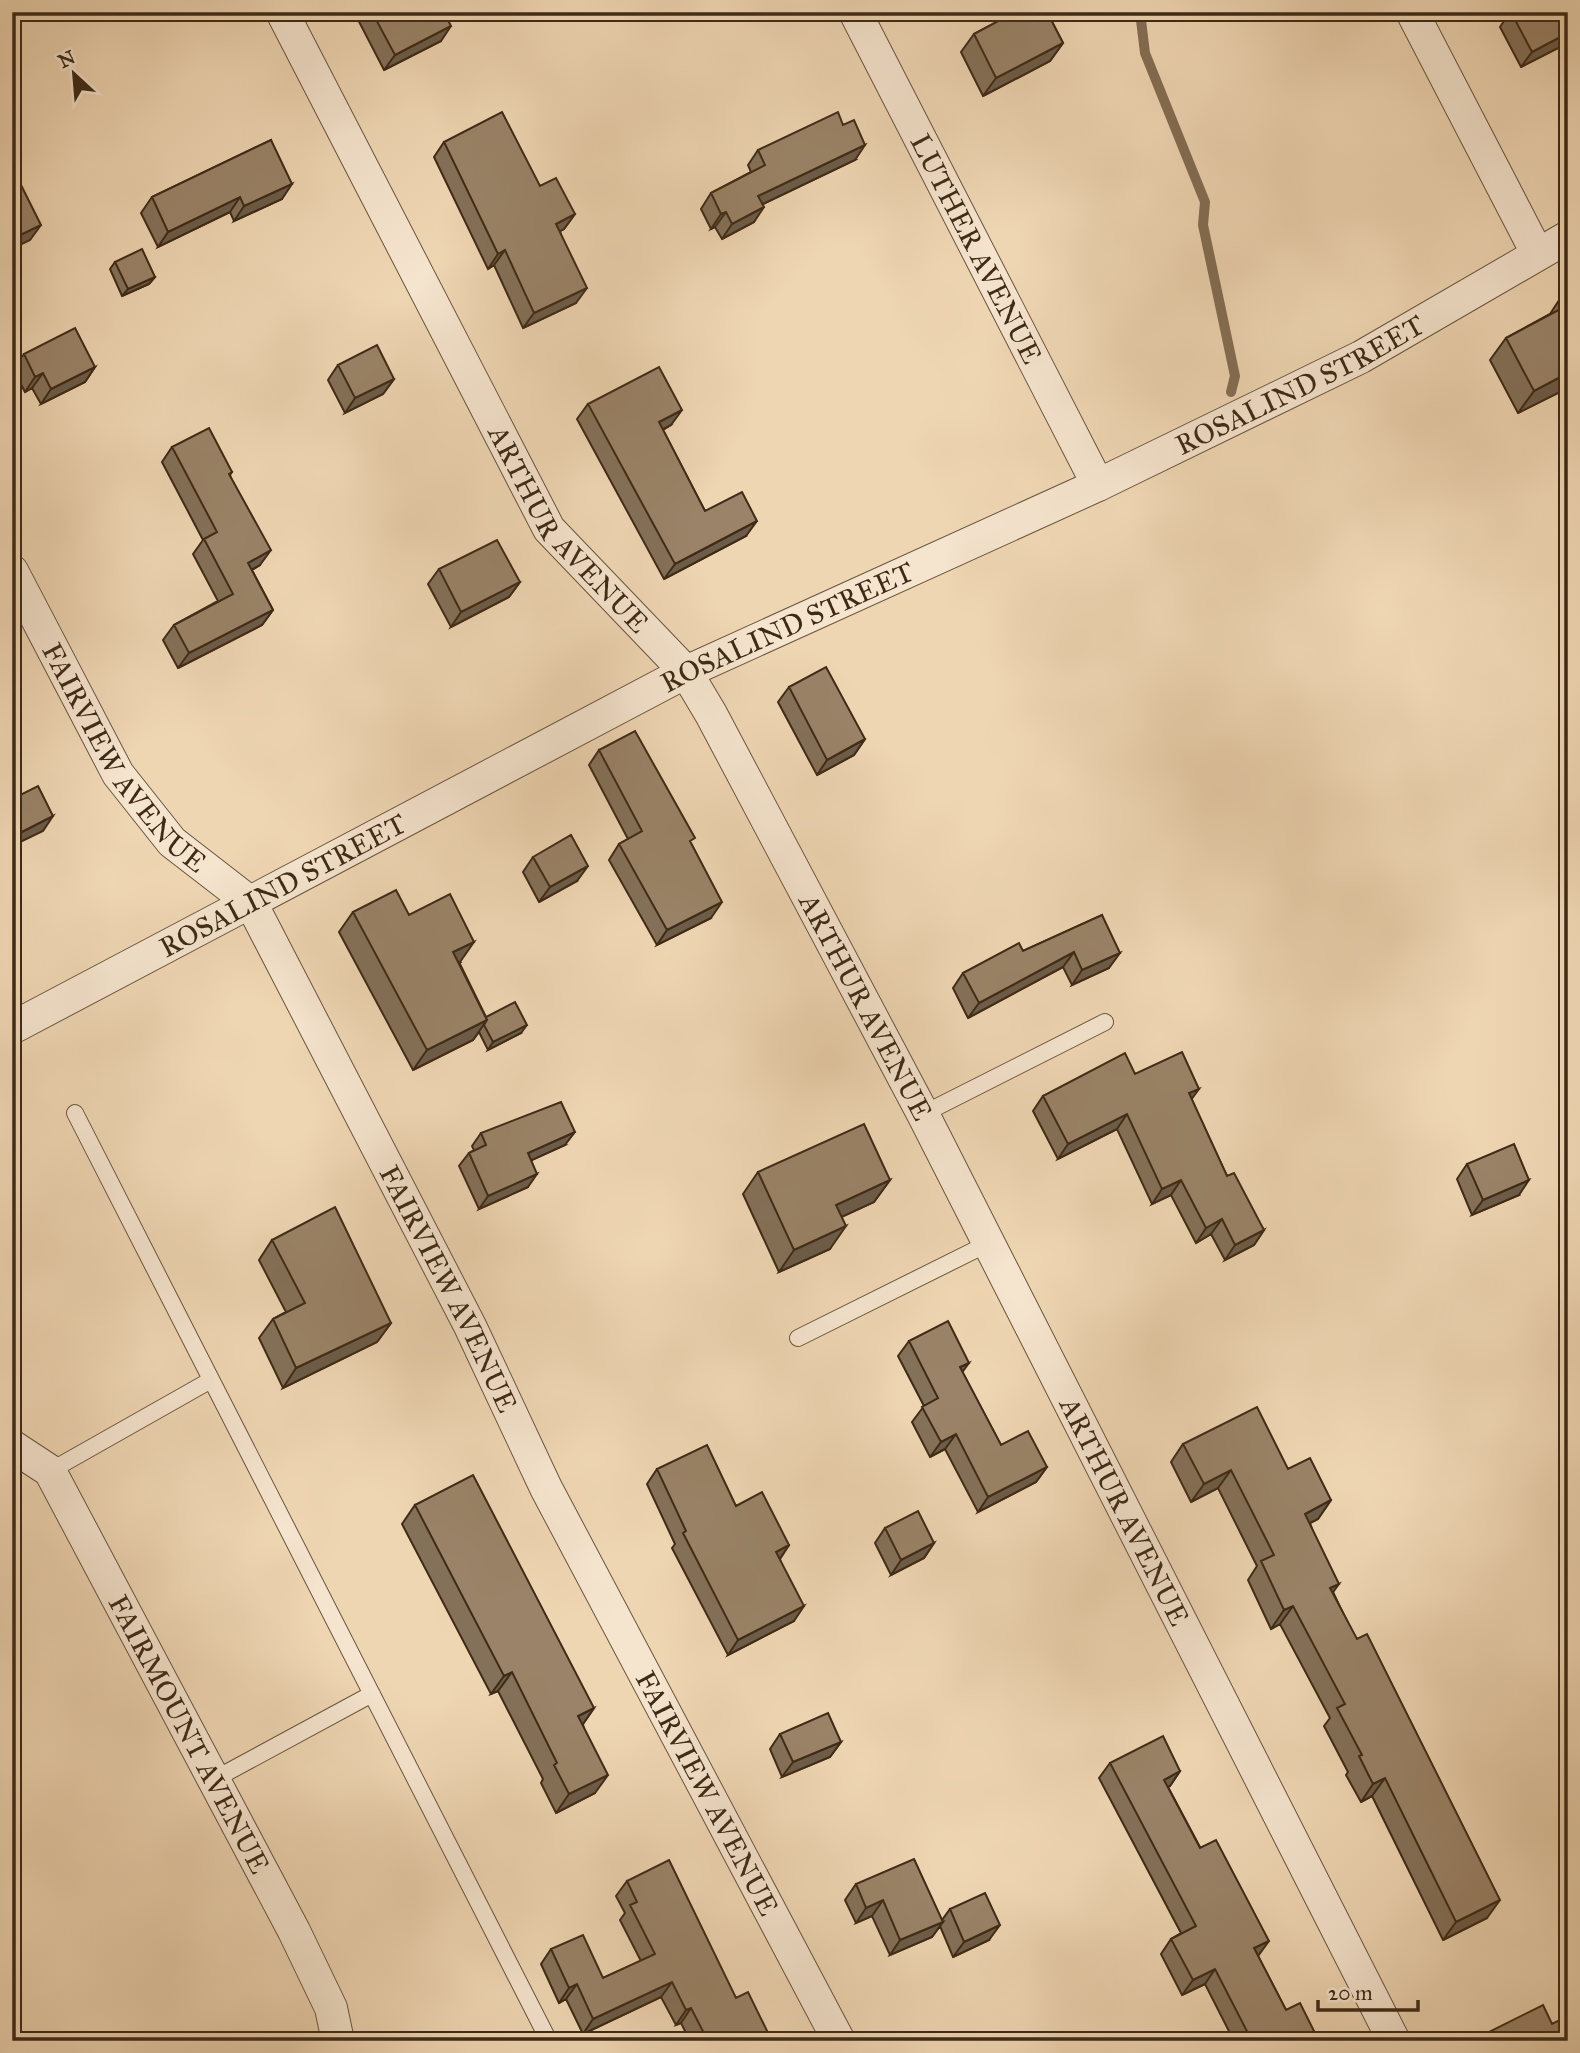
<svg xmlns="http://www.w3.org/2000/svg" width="1580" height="2053" font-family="'IM FELL Great Primer',serif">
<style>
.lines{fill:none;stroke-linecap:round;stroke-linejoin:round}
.stream{stroke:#846e54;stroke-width:10}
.service-casing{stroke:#6a553d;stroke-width:18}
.minor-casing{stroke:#6a553d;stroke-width:34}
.service{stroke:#f5e4ce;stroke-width:16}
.minor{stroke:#f5e4ce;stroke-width:32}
.wall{fill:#847159;stroke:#3e2a16;stroke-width:2}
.shaded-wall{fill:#6c5c49;stroke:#3e2a16;stroke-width:2}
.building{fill:#9a8368;stroke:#3e2a16;stroke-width:2}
.labels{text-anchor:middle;stroke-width:7;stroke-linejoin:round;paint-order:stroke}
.street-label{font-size:28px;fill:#3e2a16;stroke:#f5e4ce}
</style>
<rect width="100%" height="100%" fill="#efd6b3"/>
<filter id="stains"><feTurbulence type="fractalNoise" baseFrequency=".00286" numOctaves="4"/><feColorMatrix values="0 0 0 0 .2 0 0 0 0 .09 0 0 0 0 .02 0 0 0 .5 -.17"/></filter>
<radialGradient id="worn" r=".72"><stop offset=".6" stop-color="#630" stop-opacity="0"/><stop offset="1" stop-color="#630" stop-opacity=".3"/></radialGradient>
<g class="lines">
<path class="stream" d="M 1140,12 L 1145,53 L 1205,202 L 1203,225 L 1235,376 L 1231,392"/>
<g class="service-casing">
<path id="service" d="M 75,1113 L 549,2041
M 923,1114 L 1105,1022
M 798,1338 L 987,1244
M 50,1471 L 211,1380
M 213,1780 L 372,1694"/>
</g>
<g class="minor-casing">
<g id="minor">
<path id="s1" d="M 282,12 L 549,529 L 686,672 L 711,714 L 923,1114 L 1394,2041"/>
<path id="s2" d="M 855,12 L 1098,485"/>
<path d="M 1412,12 L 1537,253"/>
<path id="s3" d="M 12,571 L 118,774 L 172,842 L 251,903 L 470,1326 L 546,1488 L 839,2041"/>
<path id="s4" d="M 12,1028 L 686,672 L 1098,485 L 1361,357 L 1568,237"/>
<path id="s5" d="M 12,1446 L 50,1471 L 294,1931 L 331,2008 L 338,2041"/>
</g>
</g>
<use href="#service" class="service"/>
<use href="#minor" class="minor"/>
</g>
<path class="wall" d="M 354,12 L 444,12 L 441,41 L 384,70 Z
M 994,12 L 1047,12 L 1063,43 L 1050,61 L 983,96 L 961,52 L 974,34 L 999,21 Z
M 1510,12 L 1568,12 L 1568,43 L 1521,67 L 1500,27 Z
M 271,140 L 282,199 L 234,221 L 230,212 L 158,247 L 141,213 L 152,197 Z
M 444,142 L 540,186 L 575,214 L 564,229 L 560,231 L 576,303 L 523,328 L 494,265 L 488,269 L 434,157 Z
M 758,150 L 855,160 L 763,204 L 754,222 L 722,239 L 715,227 L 711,229 L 701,209 L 711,193 L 751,172 L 748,165 Z
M 115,262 L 155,277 L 149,284 L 122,296 L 110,269 Z
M 1568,290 L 1568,388 L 1518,413 L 1490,360 L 1506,338 L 1550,314 L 1565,291 Z
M 24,354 L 95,367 L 85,382 L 41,404 L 32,388 L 25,392 L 13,369 Z
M 338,365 L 394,379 L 383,394 L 345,413 L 328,380 Z
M 588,404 L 671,425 L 663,430 L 705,511 L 746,536 L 664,579 L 577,419 Z
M 172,447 L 232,472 L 230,475 L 260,565 L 252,570 L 273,610 L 262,625 L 178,668 L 163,640 L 174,625 L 218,601 L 193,554 L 203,540 L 162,462 Z
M 439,569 L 520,582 L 509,597 L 451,627 L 428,584 Z
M 789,687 L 865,739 L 854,755 L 817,775 L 778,702 Z
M 599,750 L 711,918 L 657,945 L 609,860 L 619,844 L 628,839 L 589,765 Z
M 533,857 L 577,881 L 539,902 L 523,872 Z
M 353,912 L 409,915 L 460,962 L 459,962 L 486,1017 L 521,1033 L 488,1050 L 479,1032 L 473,1040 L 413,1070 L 339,932 Z
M 1102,915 L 1109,968 L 1072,985 L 1063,967 L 968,1018 L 953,988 L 963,973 L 1023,951 Z
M 1135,1074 L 1191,1099 L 1227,1176 L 1264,1230 L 1254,1245 L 1225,1260 L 1211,1234 L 1196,1243 L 1171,1195 L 1152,1204 L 1117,1129 L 1058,1159 L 1033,1111 L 1043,1096 Z
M 481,1133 L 565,1145 L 531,1160 L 528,1187 L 479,1209 L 459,1166 L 469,1153 L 474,1150 L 472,1146 Z
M 1467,1164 L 1519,1195 L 1472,1215 L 1457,1179 Z
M 758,1172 L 890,1180 L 874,1202 L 841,1217 L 830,1249 L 779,1272 L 743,1194 Z
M 272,1240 L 391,1323 L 377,1342 L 283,1388 L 259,1338 L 273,1319 L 286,1312 L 259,1260 Z
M 909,1341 L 962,1372 L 1001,1445 L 1047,1467 L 1036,1482 L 978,1512 L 945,1449 L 930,1457 L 912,1422 L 924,1406 L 898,1356 Z
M 1183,1444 L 1288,1469 L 1331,1500 L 1318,1519 L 1310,1523 L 1333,1592 L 1487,1918 L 1443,1940 L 1372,1796 L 1361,1802 L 1346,1775 L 1348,1772 L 1324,1726 L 1330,1718 L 1280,1624 L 1271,1629 L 1248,1580 L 1257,1566 L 1218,1488 L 1191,1502 L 1171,1462 Z
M 657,1469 L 736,1506 L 789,1545 L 780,1559 L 794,1621 L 728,1655 L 672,1548 L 675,1544 L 647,1484 Z
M 415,1505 L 594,1708 L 583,1724 L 595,1793 L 556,1813 L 541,1783 L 543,1779 L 498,1691 L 491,1694 L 402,1524 Z
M 885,1528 L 934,1543 L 924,1558 L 891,1575 L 875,1543 Z
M 780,1734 L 841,1742 L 830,1757 L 782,1777 L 770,1749 Z
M 1110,1763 L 1180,1771 L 1170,1786 L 1168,1787 L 1258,1956 L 1286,2010 L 1315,2041 L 1234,2041 L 1205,1984 L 1182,1995 L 1161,1954 L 1171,1939 L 1181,1933 L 1099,1778 Z
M 627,1881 L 736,1998 L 772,2041 L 690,2041 L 681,2023 L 676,2025 L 661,1997 L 583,2034 L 566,1999 L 559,2003 L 541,1964 L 551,1949 L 603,1978 L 641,1961 L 620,1920 L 625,1913 L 616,1896 Z
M 856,1884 L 942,1920 L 950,1909 L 989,1940 L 953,1957 L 940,1926 L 932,1937 L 890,1955 L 872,1916 L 856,1923 L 845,1900 Z"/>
<path class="shaded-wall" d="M 451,26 L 441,41 L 384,70 L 395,55 Z
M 1568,33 L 1568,43 L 1521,67 L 1532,52 Z
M 1063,43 L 1050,61 L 983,96 L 996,78 Z
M 865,145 L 855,160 L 748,211 L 758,196 Z
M 292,184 L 282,199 L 234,221 L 244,206 Z
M 240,197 L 230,212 L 158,247 L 168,232 Z
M 764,207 L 754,222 L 722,239 L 732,224 Z
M 726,212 L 715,227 L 711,229 L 721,214 Z
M 575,214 L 564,229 L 546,239 L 556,224 Z
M 41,225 L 30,240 L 12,249 L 12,239 Z
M 505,250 L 494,265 L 488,269 L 498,254 Z
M 155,277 L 149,284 L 122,296 L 128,289 Z
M 587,288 L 576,303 L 523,328 L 534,313 Z
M 95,367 L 85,382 L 41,404 L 51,389 Z
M 43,373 L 32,388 L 25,392 L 35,377 Z
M 1568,373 L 1568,388 L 1518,413 L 1534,391 Z
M 394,379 L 383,394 L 345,413 L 355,398 Z
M 682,410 L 671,425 L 649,437 L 659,422 Z
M 757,521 L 746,536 L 664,579 L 675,564 Z
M 271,550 L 260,565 L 237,578 L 248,563 Z
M 520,582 L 509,597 L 451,627 L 461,612 Z
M 273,610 L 262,625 L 178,668 L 189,653 Z
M 865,739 L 854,755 L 817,775 L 827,760 Z
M 53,816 L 43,831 L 12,846 L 12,838 L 14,836 Z
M 588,866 L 577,881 L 539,902 L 550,887 Z
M 722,902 L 711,918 L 657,945 L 667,930 Z
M 474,942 L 460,962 L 439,972 L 453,952 Z
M 1074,952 L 1063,967 L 968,1018 L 979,1003 Z
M 1120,953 L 1109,968 L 1072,985 L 1082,970 Z
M 487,1020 L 473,1040 L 413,1070 L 427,1050 Z
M 527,1025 L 521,1033 L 488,1050 L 493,1042 Z
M 1199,1089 L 1188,1104 L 1189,1093 Z
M 1127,1114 L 1117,1129 L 1058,1159 L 1068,1144 Z
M 575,1132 L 565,1145 L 519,1166 L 528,1153 Z
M 537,1174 L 528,1187 L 479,1209 L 488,1196 Z
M 890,1180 L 874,1202 L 820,1227 L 836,1205 Z
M 1181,1180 L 1171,1195 L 1152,1204 L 1162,1189 Z
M 1529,1180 L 1519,1195 L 1472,1215 L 1483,1200 Z
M 1222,1219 L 1211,1234 L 1196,1243 L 1206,1228 Z
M 846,1226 L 830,1249 L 779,1272 L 794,1250 Z
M 1264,1230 L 1254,1245 L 1225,1260 L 1235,1245 Z
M 391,1323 L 377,1342 L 283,1388 L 296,1368 Z
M 969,1363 L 958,1378 L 960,1367 Z
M 956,1434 L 945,1449 L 930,1457 L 941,1442 Z
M 1047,1467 L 1036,1482 L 978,1512 L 988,1497 Z
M 1231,1470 L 1218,1488 L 1191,1502 L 1204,1484 Z
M 1331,1500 L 1318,1519 L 1292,1532 L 1305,1514 Z
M 934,1543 L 924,1558 L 891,1575 L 901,1560 Z
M 789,1545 L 779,1560 L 776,1552 Z
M 1339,1584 L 1326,1602 L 1330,1588 Z
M 804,1606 L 794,1621 L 728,1655 L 738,1640 Z
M 1293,1606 L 1280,1624 L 1271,1629 L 1284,1610 Z
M 512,1672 L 498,1691 L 491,1694 L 504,1676 Z
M 594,1708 L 581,1727 L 578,1716 Z
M 841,1742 L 830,1757 L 782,1777 L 793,1762 Z
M 1180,1771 L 1170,1786 L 1153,1795 L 1164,1780 Z
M 608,1775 L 595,1793 L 556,1813 L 569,1794 Z
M 1385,1778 L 1372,1796 L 1361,1802 L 1373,1784 Z
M 883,1900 L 872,1916 L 856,1923 L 866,1908 Z
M 1500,1900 L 1487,1918 L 1443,1940 L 1456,1922 Z
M 943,1922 L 932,1937 L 890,1955 L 900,1940 Z
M 1000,1925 L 989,1940 L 953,1957 L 964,1942 Z
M 1269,1941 L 1258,1956 L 1254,1948 Z
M 1215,1969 L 1205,1984 L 1182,1995 L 1193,1980 Z
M 672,1982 L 661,1997 L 583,2034 L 593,2019 Z
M 577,1984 L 566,1999 L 559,2003 L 569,1988 Z
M 691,2008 L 681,2023 L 676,2025 L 686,2010 Z"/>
<path class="building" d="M 372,12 L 444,12 L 451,26 L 395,55 Z
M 1015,12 L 1047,12 L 1063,43 L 996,78 L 974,34 Z
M 1511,12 L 1568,12 L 1568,33 L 1532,52 Z
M 502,112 L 540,186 L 556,178 L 575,214 L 556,224 L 587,288 L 534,313 L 505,250 L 498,254 L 444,142 Z
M 838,112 L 843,125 L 854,120 L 865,145 L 758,196 L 764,207 L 732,224 L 726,212 L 721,214 L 711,193 L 765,165 L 758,150 Z
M 271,140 L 292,184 L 244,206 L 240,197 L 168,232 L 152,197 Z
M 21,185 L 41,225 L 12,239 L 12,190 Z
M 142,249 L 155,277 L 128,289 L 115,262 Z
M 1568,305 L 1568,373 L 1534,391 L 1506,338 Z
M 75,328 L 95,367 L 51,389 L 43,373 L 35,377 L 24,354 Z
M 377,345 L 394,379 L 355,398 L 338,365 Z
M 659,367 L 682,410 L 659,422 L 705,511 L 742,492 L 757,521 L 675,564 L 588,404 Z
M 209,428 L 232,472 L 229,474 L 271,550 L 248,563 L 273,610 L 189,653 L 174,625 L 233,594 L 204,539 L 217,532 L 172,447 Z
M 497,540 L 520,582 L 461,612 L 439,569 Z
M 826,667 L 865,739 L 827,760 L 789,687 Z
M 635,731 L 695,838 L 690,841 L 722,902 L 667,930 L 619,844 L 642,831 L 599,750 Z
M 38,786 L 53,816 L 14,836 L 12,832 L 12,799 Z
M 571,835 L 588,866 L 550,887 L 533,857 Z
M 396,890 L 409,915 L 450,894 L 474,942 L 453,952 L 487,1020 L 427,1050 L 353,912 Z
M 1102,915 L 1120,953 L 1082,970 L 1074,952 L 979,1003 L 963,973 L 1019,943 L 1023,951 Z
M 515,1002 L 527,1025 L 493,1042 L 484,1025 L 487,1020 L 486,1017 Z
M 1182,1052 L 1199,1089 L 1189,1093 L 1227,1176 L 1234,1173 L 1264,1230 L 1235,1245 L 1222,1219 L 1206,1228 L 1181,1180 L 1162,1189 L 1127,1114 L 1068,1144 L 1043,1096 L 1125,1053 L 1135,1074 Z
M 561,1102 L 575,1132 L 528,1153 L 537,1174 L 488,1196 L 469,1153 L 486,1145 L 481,1133 Z
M 864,1124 L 890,1180 L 836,1205 L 846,1226 L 794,1250 L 758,1172 Z
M 1514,1144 L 1529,1180 L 1483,1200 L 1467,1164 Z
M 335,1207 L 391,1323 L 296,1368 L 273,1319 L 305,1303 L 272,1240 Z
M 948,1321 L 969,1363 L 960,1367 L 1001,1445 L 1028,1431 L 1047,1467 L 988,1497 L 956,1434 L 941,1442 L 922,1407 L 938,1398 L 909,1341 Z
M 1257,1407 L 1288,1469 L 1310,1458 L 1331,1500 L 1305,1514 L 1339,1584 L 1330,1588 L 1357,1639 L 1367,1634 L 1500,1900 L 1456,1922 L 1385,1778 L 1373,1784 L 1359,1756 L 1362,1755 L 1337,1708 L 1345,1704 L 1293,1606 L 1284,1610 L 1261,1561 L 1274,1555 L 1231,1470 L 1204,1484 L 1183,1444 Z
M 707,1445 L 736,1506 L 762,1492 L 789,1545 L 776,1552 L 804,1606 L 738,1640 L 683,1533 L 686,1531 L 657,1469 Z
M 473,1475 L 594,1708 L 578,1716 L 608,1775 L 569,1794 L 554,1765 L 557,1763 L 512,1672 L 504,1676 L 415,1505 Z
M 918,1511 L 934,1543 L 901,1560 L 885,1528 Z
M 828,1713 L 841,1742 L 793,1762 L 780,1734 Z
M 1163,1736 L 1180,1771 L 1164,1780 L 1200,1848 L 1216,1840 L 1269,1941 L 1254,1948 L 1286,2010 L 1300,2003 L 1317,2037 L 1311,2041 L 1252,2041 L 1215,1969 L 1193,1980 L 1171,1939 L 1196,1926 L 1110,1763 Z
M 914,1859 L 943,1922 L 900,1940 L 883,1900 L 866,1908 L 856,1884 Z
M 669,1860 L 736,1998 L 748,1992 L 772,2041 L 708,2041 L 691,2008 L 686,2010 L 672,1982 L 593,2019 L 577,1984 L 569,1988 L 551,1949 L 583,1935 L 603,1978 L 655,1954 L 630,1905 L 637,1902 L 627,1881 Z
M 985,1893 L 1000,1925 L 964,1942 L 950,1909 Z
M 1543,2005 L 1552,2024 L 1568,2016 L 1568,2041 L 1486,2041 L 1483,2035 Z"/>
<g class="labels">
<g class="street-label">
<text dy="10" stroke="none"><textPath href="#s2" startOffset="266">LUTHER AVENUE</textPath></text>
<text dy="10" stroke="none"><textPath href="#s4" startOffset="1440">ROSALIND STREET</textPath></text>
<text dy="10" stroke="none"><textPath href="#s1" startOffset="593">ARTHUR AVENUE</textPath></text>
<text dy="10" stroke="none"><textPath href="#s4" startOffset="873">ROSALIND STREET</textPath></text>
<text dy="10" stroke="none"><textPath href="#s3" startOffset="219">FAIRVIEW AVENUE</textPath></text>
<text dy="10" stroke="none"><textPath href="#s4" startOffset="306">ROSALIND STREET</textPath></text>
<text dy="10" stroke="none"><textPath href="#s1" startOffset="1160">ARTHUR AVENUE</textPath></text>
<text dy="10" stroke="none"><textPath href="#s3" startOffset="849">FAIRVIEW AVENUE</textPath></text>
<text dy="10" stroke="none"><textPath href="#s1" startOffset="1727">ARTHUR AVENUE</textPath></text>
<text dy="10" stroke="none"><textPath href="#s5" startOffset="343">FAIRMOUNT AVENUE</textPath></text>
<text dy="10" stroke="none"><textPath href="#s3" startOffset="1416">FAIRVIEW AVENUE</textPath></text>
</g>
</g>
<rect width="1580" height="2053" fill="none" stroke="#efd6b3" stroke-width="42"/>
<rect x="14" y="14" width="1552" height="2025" fill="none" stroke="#3e2a16" stroke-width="3.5"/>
<rect x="21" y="21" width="1538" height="2011" fill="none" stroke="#3e2a16" stroke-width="2"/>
<g transform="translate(74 74) rotate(334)" stroke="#f5e4ce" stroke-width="5" paint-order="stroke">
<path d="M0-5L12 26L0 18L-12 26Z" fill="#3e2a16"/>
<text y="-10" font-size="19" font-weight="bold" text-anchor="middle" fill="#3e2a16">N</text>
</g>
<path d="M1318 2000v10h100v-10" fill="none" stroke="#3e2a16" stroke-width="3.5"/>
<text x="1328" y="2000" font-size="21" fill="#3e2a16" stroke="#f5e4ce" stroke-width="5" paint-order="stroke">20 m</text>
<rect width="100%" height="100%" filter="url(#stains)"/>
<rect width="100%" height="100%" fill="url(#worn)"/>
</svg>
